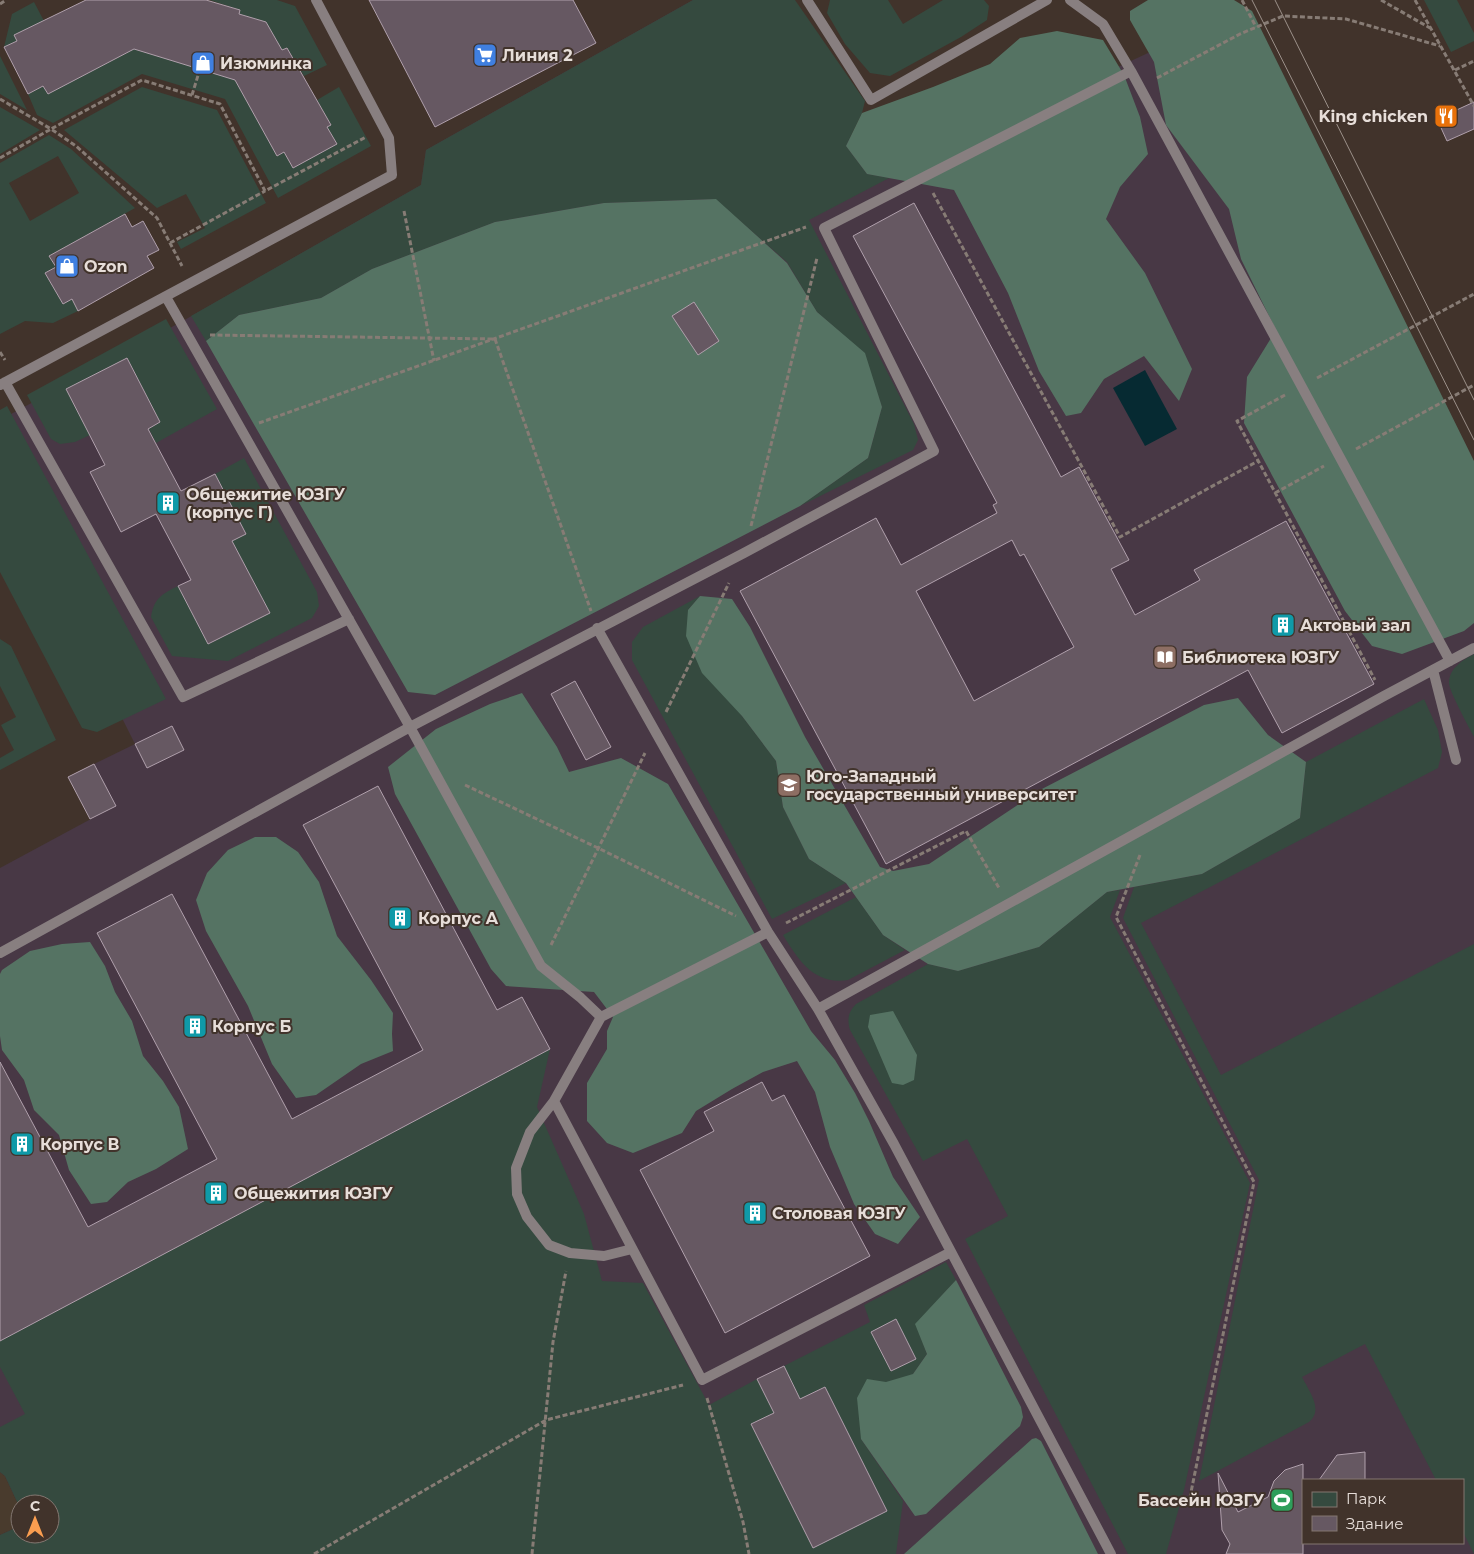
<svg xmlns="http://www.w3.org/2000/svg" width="1474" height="1554" font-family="Montserrat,sans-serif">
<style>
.industrial{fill:#493b2d}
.education{fill:#483845;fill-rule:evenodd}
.green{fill:#354a3f;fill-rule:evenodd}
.forest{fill:#557363}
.water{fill:#062a32}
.building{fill:#665862;stroke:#b0a0ac;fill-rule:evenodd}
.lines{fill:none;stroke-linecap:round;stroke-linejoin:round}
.path{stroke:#877c75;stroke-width:3;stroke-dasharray:5 2.5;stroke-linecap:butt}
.lane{stroke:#887f80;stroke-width:10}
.tram{stroke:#9c918a;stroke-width:1}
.labels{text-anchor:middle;stroke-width:4;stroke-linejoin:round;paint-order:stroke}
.poi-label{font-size:16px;font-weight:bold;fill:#e7ded9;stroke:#41332b;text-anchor:start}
</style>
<rect width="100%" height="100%" fill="#41332b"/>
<path class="industrial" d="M 0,1472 L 5,1476 L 20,1508 L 20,1526 L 0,1535 Z"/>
<path class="education" d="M 693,0 L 889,173 L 1148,53 L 1229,13 L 1474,494 L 1474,1554 L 0,1554 L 0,1535 L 20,1526 L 20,1534 L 50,1534 L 50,1504 L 20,1504 L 20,1508 L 5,1476 L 0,1472 L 0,868 L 115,806 L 94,764 L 135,744 L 106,686 L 0,420 L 181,322 L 421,185 L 426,150 ZM 1303,1480 L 1463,1480 L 1463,1543 L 1303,1543 Z"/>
<path class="green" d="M 210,0 L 277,0 L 295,6 L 327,65 L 304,76 L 287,48 L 282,50 L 239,14 L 240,10 Z
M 693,0 L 795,0 L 865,101 L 862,113 L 846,146 L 867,174 L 889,178 L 809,220 L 914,424 L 918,440 L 913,450 L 800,506 L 868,458 L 882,407 L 864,353 L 817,312 L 787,262 L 715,199 L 604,203 L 495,222 L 372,269 L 321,298 L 239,315 L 206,341 L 191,316 L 421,185 L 426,150 Z
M 830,0 L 888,0 L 903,24 L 943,0 L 984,0 L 989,6 L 987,20 L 961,37 L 890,76 L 870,73 L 845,44 L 827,13 Z
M 1424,0 L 1457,0 L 1474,33 L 1474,41 L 1451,52 Z
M 34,2 L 44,21 L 17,41 L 4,47 L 12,14 Z
M 134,39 L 135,49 L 164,58 L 228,65 L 277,156 L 284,152 L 293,168 L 337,144 L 327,127 L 331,125 L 317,100 L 339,87 L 371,146 L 278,198 L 225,99 L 142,74 L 53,123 L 37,115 L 28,94 L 43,86 L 48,93 L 127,53 L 123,43 Z
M 0,56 L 27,110 L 0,94 Z
M 142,87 L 217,110 L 266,203 L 181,249 L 177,242 L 205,228 L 186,194 L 157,208 L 64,130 Z
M 0,107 L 40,130 L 0,154 Z
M 49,135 L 71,149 L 135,208 L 49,256 L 56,267 L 46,273 L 63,304 L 72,299 L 78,311 L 53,323 L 25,321 L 0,334 L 0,163 ZM 58,156 L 79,193 L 30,221 L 9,183 Z
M 166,319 L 217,409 L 156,443 L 149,429 L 160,422 L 127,358 L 67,389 L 90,435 L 75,442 L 60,444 L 51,439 L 27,395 Z
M 7,406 L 166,699 L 97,732 L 82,728 L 0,572 L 0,410 Z
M 244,458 L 317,592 L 319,606 L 312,618 L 228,661 L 172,656 L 151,617 C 154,598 162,594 178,586 L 209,644 L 269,613 L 232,541 L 246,534 L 215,474 Z
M 700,596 L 688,610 L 742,716 L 776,761 L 783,807 L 809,859 L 846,883 L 772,919 L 632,660 L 632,642 L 643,627 Z
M 0,639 L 11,646 L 56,740 L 0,770 L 0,758 L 14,750 L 1,725 L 16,717 L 0,686 Z
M 1474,654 L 1474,737 C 1469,727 1449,691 1449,683 C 1449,668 1463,660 1474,654 Z
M 1424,699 L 1438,730 L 1442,752 L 1438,768 L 1141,923 L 1221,1075 L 1474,944 L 1474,1554 L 1463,1532 L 1463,1480 L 1436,1480 L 1365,1344 L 1302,1377 C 1309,1391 1324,1410 1309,1422 L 1199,1481 L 1259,1180 L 1123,918 L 1134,887 L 1202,874 L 1300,818 L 1306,762 Z
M 1120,890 L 1110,917 L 1250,1183 L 1184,1490 L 1166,1554 L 1128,1554 L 965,1239 L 1008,1216 L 967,1139 L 923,1161 L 850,1030 C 847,1019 848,1012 856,1004 L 928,964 L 958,971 L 1039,947 L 1107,892 Z
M 856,897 L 883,935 L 905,950 L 848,980 C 814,985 799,961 783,935 Z
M 550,1049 L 537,1107 L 584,1214 L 602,1281 L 643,1283 L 709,1405 L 757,1379 L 774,1413 L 751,1424 L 813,1548 L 887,1511 L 825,1387 L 800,1399 L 784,1366 L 870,1322 L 864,1305 L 946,1262 L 956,1280 L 916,1324 L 927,1354 L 913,1374 L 861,1439 L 903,1501 L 896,1554 L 0,1554 L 0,1535 L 20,1526 L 20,1534 L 50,1534 L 50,1504 L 20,1504 L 20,1508 L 5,1476 L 0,1472 L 0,1427 L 25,1414 L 0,1367 L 0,1341 Z"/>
<path class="forest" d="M 1148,0 L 1234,0 L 1252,11 L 1474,461 L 1474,623 L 1464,631 L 1402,654 L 1372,646 L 1345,611 L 1244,423 L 1247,377 L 1276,330 L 1241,259 L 1229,209 L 1166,125 L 1154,62 L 1130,20 L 1130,11 Z
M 1057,31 L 1103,40 L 1124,75 L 1140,117 L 1148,154 L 1120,187 L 1106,219 L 1145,273 L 1192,369 L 1179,401 L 1144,356 L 1104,379 L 1081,413 L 1066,416 L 1039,371 L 1008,293 L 954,190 L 867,174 L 846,146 L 862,113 L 933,87 L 990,64 L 1020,38 Z
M 716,199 L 787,263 L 817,312 L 865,353 L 882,407 L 868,458 L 800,506 L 435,695 L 408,692 L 206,341 L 239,315 L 321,298 L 372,269 L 495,222 L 604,203 Z
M 700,596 L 732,599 L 750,627 L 805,737 L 880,867 L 893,871 L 929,864 L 1040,790 L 1204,705 L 1238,698 L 1268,735 L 1306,762 L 1300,818 L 1202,874 L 1107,892 L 1039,947 L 958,971 L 928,964 L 883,935 L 846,883 L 809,859 L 783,807 L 776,761 L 742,716 L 702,673 L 686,636 L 688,610 Z
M 522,693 L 557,747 L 569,772 L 621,758 L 668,784 L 811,1031 L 835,1060 L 855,1093 L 869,1121 L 893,1177 L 920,1217 L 898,1244 L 875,1234 L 854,1204 L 830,1147 L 815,1092 L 797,1061 L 763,1072 L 732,1089 L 696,1111 L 682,1133 L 633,1153 L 607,1143 L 587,1121 L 587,1083 L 607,1049 L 607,1031 L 613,1017 L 594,992 L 506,986 L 491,969 L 395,794 L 388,767 L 436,729 L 490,704 Z
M 255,837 L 276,837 L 298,852 L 319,882 L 337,936 L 371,980 L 393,1013 L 392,1034 L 393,1051 L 361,1064 L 316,1095 L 296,1098 L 272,1064 L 248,1006 L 206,931 L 196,900 L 207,873 L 228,850 Z
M 90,942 L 105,966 L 115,992 L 132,1021 L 143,1056 L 163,1081 L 179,1107 L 188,1149 L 156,1169 L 128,1182 L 107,1202 L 91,1204 L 69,1170 L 59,1135 L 34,1110 L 24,1080 L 2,1050 L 0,1036 L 0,974 L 2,970 L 30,951 L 62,944 Z
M 893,1011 L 917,1055 L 914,1080 L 903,1085 L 892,1083 L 868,1027 L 870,1015 Z
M 956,1280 L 1021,1407 L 1023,1417 L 1020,1426 L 926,1514 L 915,1516 L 861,1439 L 857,1398 L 867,1379 L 886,1382 L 913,1374 L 927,1354 L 915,1324 Z
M 1036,1438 L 1041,1441 L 1098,1554 L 904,1554 L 1032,1439 Z"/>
<path class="water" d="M 1145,370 L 1177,429 L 1145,446 L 1113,388 Z"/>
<path class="building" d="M 86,0 L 206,0 L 240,10 L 239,14 L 266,22 L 282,50 L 287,48 L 331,125 L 327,127 L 337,144 L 293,168 L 284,152 L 277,156 L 235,80 L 134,49 L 48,94 L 43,86 L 28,94 L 4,47 L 17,41 L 14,35 Z
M 369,0 L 573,0 L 596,43 L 435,127 Z
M 1474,102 L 1474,129 L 1447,141 L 1437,119 Z
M 914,203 L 1061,477 L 1079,467 L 1129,560 L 1111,569 L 1135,615 L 1200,580 L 1194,570 L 1286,521 L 1374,684 L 1282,733 L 1248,670 L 886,864 L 740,591 L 876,518 L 901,565 L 997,513 L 993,505 L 997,503 L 853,236 ZM 1012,540 L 1020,556 L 1024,554 L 1074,647 L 974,701 L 916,591 Z
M 125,214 L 132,227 L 143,221 L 159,250 L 147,256 L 154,268 L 78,311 L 72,299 L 63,304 L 45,273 L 56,267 L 49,256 Z
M 694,302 L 719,341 L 698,355 L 672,316 Z
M 127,358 L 160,422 L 148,429 L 181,491 L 215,474 L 246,534 L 232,541 L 270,613 L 208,644 L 178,586 L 191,580 L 156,514 L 121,532 L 90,472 L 105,465 L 66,389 Z
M 575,681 L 611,747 L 586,760 L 551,694 Z
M 172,726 L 184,750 L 147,768 L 135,744 Z
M 94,764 L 116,806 L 90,819 L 68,777 Z
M 378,786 L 497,1010 L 522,997 L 550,1049 L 0,1341 L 0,1062 L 88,1227 L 217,1159 L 97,933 L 172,894 L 292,1119 L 423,1050 L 303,825 Z
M 762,1082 L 772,1101 L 784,1095 L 870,1256 L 725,1333 L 640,1170 L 714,1131 L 704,1112 Z
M 896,1319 L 916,1359 L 891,1371 L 871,1332 Z
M 784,1366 L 800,1399 L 825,1387 L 887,1511 L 813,1548 L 751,1424 L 774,1413 L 757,1379 Z
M 1365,1452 L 1365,1480 L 1319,1480 L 1337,1455 Z
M 1303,1464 L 1303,1554 L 1226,1554 L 1230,1544 L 1222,1530 L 1218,1473 L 1238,1512 L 1268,1497 L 1274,1481 L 1285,1470 Z"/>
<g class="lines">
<path class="path" d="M 1242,0 L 1256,27
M 1381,0 L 1430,28
M 1415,0 L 1474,106
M 0,4 L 6,0
M 1455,70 L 1474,61
M 1157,78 L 1240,34 L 1283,16 L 1346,19 L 1440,46
M 192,95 L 200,69
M 0,99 L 51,129 L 142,80 L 220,104 L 265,191 L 366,137
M 0,158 L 51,129 L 76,146 L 157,218 L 182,266
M 933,193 L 1120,537 L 1258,461
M 404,211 L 434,361
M 170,243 L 265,191
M 210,335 L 495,339 L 591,611
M 0,352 L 5,360
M 1317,378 L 1474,294
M 1285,395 L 1237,421 L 1375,680
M 259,423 L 806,227
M 1356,449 L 1474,385
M 1275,493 L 1324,466
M 751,526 L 817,258
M 666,712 L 729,583
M 465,785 L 598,848 L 736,916
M 1140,855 L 1116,917 L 1254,1182 L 1189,1502
M 786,923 L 966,831 L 999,888
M 551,945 L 645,753
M 707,1398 L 743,1522 L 749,1554
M 314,1554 L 546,1420 L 683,1385
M 532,1554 L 553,1342 L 566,1271"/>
<path class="lane" d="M 807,0 L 871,100 L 1047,0
M 1070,0 L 1103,24 L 1131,71 L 1450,661
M 166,297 L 410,727 L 541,966 L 581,998 L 601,1017
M 5,382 L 183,697 L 349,619
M 0,385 L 392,175 L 389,138 L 316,0
M 597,628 L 768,932 L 818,1009 L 894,1144 L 1111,1554
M 1433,670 L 1456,760
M 768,932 L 601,1017 L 554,1101 L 702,1380 L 951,1252
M 0,953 L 410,727 L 744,553 L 934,451 L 824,228 L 1131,71
M 818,1009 L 1384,696 L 1474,648
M 554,1101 L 530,1132 L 516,1168 L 517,1194 L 527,1217 L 549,1245 L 570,1253 L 604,1256 L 632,1249"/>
<path class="tram" d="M 1252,0 L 1474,440
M 1275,0 L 1474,400"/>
</g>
<defs>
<g id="supermarket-square" transform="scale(1.25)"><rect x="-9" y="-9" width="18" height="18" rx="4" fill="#3f7fe0" stroke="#41332b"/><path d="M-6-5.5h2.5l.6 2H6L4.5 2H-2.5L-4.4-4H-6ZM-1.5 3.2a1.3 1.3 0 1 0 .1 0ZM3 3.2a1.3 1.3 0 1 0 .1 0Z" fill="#fff"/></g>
<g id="shop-square" transform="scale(1.25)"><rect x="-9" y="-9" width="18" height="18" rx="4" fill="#3f7fe0" stroke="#41332b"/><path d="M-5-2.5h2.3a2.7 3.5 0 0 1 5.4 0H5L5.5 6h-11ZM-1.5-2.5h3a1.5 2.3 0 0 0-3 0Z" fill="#fff"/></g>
<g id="restaurant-square" transform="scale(1.25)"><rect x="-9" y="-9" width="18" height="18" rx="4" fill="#e8710a" stroke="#41332b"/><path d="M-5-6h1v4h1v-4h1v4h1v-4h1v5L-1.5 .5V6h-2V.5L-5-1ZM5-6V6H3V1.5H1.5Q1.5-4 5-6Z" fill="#fff"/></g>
<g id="building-square" transform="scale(1.25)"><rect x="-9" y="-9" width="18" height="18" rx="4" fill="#0f9aa8" stroke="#41332b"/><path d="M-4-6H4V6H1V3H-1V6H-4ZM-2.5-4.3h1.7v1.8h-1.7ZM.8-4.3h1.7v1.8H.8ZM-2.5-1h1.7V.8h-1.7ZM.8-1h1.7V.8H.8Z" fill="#fff"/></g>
<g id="library-square" transform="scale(1.25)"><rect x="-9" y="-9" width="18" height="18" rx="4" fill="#8d6e63" stroke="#41332b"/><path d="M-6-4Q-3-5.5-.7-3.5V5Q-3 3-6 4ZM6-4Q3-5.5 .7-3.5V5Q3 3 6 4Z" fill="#fff"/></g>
<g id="university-square" transform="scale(1.25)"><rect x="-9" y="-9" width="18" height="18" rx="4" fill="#8d6e63" stroke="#41332b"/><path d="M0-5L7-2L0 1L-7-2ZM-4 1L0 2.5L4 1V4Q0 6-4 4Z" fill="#fff"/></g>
<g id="stadium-square" transform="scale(1.25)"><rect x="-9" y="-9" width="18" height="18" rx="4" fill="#2e9e5b" stroke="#41332b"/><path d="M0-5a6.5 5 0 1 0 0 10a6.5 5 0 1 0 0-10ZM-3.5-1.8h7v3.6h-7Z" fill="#fff"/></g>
</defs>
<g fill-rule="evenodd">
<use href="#supermarket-square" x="485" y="55"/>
<use href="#shop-square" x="203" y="63"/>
<use href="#restaurant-square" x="1446" y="116"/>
<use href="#shop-square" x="67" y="266"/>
<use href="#building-square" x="168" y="503"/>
<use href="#building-square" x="1283" y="625"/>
<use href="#library-square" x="1165" y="657"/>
<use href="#university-square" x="789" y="785"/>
<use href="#building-square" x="400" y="918"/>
<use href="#building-square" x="195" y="1026"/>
<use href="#building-square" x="22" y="1144"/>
<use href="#building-square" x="216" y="1193"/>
<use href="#building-square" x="755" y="1213"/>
<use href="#stadium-square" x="1282" y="1500"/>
</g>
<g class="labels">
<g class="poi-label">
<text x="502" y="61">Линия 2</text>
<text x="220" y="69">Изюминка</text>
<text x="1428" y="122" text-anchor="end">King chicken</text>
<text x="84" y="272">Ozon</text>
<text x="186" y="500">Общежитие ЮЗГУ<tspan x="186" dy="18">(корпус Г)</tspan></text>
<text x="1300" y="631">Актовый зал</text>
<text x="1182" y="663">Библиотека ЮЗГУ</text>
<text x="806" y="782">Юго-Западный<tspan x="806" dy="18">государственный университет</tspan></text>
<text x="418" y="924">Корпус А</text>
<text x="212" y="1032">Корпус Б</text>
<text x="40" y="1150">Корпус В</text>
<text x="234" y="1199">Общежития ЮЗГУ</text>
<text x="772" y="1219">Столовая ЮЗГУ</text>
<text x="1264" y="1506" text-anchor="end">Бассейн ЮЗГУ</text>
</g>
</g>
<rect x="1302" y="1479" width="162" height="65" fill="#41332b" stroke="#837771"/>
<rect x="1312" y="1492" width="25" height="15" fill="#354a3f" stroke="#837771"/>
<text x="1346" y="1504" font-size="15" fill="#e7ded9">Парк</text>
<rect x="1312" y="1516" width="25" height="15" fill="#665862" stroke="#837771"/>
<text x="1346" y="1529" font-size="15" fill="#e7ded9">Здание</text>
<g transform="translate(35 1519)"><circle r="24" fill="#41332b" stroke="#837771"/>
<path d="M0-4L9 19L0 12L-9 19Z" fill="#fb9e50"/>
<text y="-8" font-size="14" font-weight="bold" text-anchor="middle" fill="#e7ded9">С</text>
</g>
</svg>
